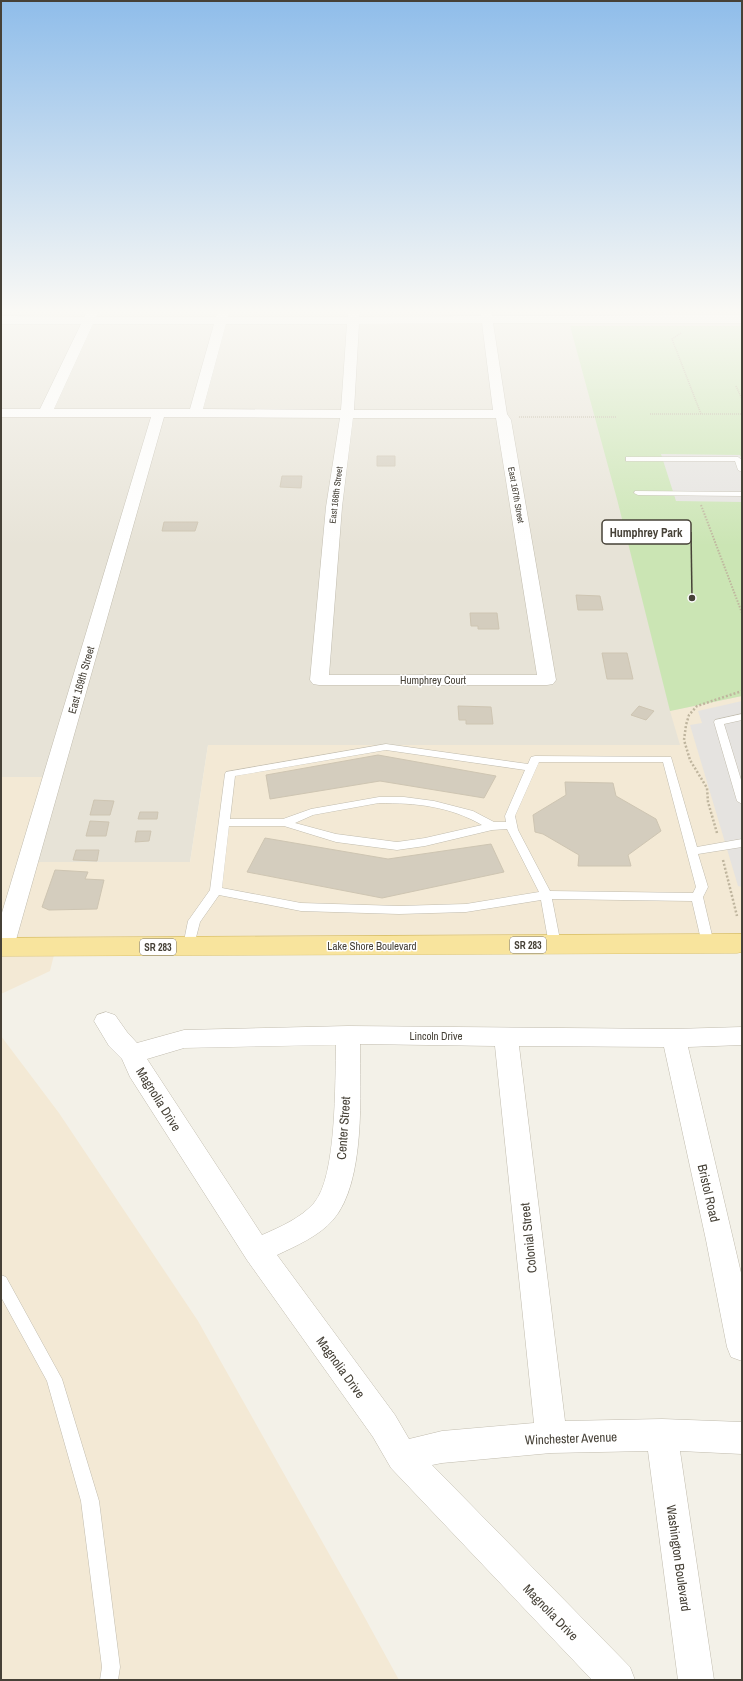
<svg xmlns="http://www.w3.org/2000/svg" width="743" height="1681" font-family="'Archivo Narrow',sans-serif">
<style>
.residential{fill:#e7e3d7}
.commercial{fill:#f3e9d5}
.green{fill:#cbe5b4}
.parking{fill:#e5e3e0}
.building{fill:#d4cdbe;stroke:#cec5b2}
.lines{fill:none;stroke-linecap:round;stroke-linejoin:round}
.lane-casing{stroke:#c1bcae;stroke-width:1}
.street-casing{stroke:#c1bcae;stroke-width:1}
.primary-casing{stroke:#dcc36d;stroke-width:1}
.path-far2{stroke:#bfb59e;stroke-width:1.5;stroke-dasharray:1 1;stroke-linecap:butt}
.path-far1{stroke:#bfb59e;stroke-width:2;stroke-dasharray:1.5 1.5;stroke-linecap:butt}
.path{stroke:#bfb59e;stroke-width:2.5;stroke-dasharray:2 2;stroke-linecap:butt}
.lane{fill:#fff;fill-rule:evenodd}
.street{fill:#fff;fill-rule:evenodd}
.primary{fill:#f8e49d;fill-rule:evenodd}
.labels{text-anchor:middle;stroke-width:3;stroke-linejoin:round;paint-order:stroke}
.far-street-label{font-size:9px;fill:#464137;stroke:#fff}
.shield{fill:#fff;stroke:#7e7a73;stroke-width:1}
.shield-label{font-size:10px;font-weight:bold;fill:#464137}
.street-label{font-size:11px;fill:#464137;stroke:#fff}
.near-street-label{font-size:13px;fill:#464137;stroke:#fff}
.leader{fill:none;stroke:#464137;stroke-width:1.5}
.callout-dot{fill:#464137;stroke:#fff;stroke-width:1.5}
.callout{fill:#fff;stroke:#464137;stroke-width:1.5}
.callout-label{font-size:12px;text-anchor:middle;font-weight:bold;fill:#464137}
</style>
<rect width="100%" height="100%" fill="#f3f1e8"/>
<path class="residential" d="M 1,311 L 742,311 L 742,696 L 680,745 L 208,745 L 190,862 L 28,862 L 52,777 L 1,777 Z"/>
<path class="commercial" d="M 742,696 L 742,943 L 56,947 L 50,971 L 1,994 L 1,777 L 53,777 L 28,862 L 190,862 L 208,745 L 680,745 L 670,711 Z
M 1,1036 L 59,1113 L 198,1321 L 359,1607 L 399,1680 L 1,1680 Z"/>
<path class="green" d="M 570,326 L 742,326 L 742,696 L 670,711 L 617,499 Z"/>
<path class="parking" d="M 661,454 L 740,455 L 742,459 L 742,502 L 676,501 Z
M 742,701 L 742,887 L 738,886 L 690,725 L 702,723 L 698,711 Z"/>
<path class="building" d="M 377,456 L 395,456 L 395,466 L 377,466 Z
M 282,476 L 302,476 L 301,488 L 280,487 Z
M 164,522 L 198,522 L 195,531 L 162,531 Z
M 576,595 L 600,596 L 603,610 L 578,610 Z
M 470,613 L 497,613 L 499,629 L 478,629 L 478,626 L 471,626 Z
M 602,653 L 627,653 L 633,679 L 607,679 Z
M 458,706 L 491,707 L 493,724 L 466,724 L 466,720 L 459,720 Z
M 639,706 L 654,711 L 646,720 L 631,715 Z
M 378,755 L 496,776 L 484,798 L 380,781 L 270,799 L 266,775 Z
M 565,782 L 613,783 L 616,796 L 656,819 L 661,831 L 628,855 L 631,866 L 578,866 L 579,855 L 543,834 L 535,832 L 533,815 L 566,795 Z
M 94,800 L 114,801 L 110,815 L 90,815 Z
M 140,812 L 158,812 L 157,819 L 138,819 Z
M 90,821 L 109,822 L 106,836 L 86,836 Z
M 137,831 L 151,831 L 149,841 L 135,842 Z
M 265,838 L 388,859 L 491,844 L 504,872 L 382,898 L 247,872 Z
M 76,850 L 99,850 L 97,861 L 73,860 Z
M 55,870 L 88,872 L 85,879 L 104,880 L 97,909 L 49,910 L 42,907 Z"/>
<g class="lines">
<g class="lane-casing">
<path id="lane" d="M 626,457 L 738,457 L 742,460 L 742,472 L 738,470 L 735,461 L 626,461 Z
M 635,491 L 742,492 L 742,496 L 638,495 L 634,493 Z
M 742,714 L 742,720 L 724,724 L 742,783 L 742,804 L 737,801 L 714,722 L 715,720 Z
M 386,744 L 528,764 L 531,757 L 535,756 L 671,757 L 697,847 L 742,839 L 742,847 L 698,854 L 708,887 L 703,897 L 714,944 L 712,947 L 708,948 L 704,947 L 702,944 L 692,901 L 552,899 L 561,945 L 559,948 L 555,949 L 551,948 L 549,945 L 541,900 L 466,912 L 399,914 L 301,911 L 219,895 L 200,922 L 193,949 L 189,950 L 185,949 L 183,946 L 188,921 L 210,890 L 225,774 L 226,772 ZM 386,750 L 525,770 L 505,816 L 506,822 L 494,822 L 473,811 L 434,801 L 404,797 L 379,797 L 311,809 L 283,819 L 230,819 L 235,776 ZM 539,762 L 663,762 L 696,887 L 693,893 L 550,891 L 518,830 L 515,816 ZM 379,803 C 416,803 449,806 482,825 L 425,838 L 397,842 L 336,834 L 295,823 L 313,815 ZM 229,826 L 284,826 L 336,842 L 397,850 L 425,846 L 492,830 L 507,829 L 539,892 L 466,904 L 399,906 L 301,903 L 222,888 Z
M 1,1275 L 6,1277 L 62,1379 L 99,1501 L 120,1667 L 118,1680 L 100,1680 L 102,1667 L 81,1501 L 47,1381 L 1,1297 Z"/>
</g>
<g class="street-casing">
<path id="street" d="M 87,311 L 99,311 L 96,317 L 216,317 L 218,311 L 230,311 L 228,317 L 348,317 L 348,311 L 360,311 L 359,317 L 481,316 L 480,311 L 492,311 L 492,316 L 742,315 L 742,323 L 493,323 L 507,414 L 511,420 L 556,680 L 553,684 L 547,685 L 319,685 L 313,684 L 310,680 L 326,507 L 340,418 L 164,417 L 14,947 L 11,953 L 1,955 L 1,916 L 151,417 L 1,417 L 1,409 L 40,409 L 81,324 L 1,324 L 1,316 L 84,317 ZM 482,323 L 493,410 L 354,410 L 359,324 ZM 93,324 L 214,324 L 190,409 L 54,409 ZM 226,324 L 347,324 L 341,410 L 203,409 ZM 353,418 L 496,418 L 537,675 L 329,675 L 342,507 Z
M 106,1012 L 115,1015 L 127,1032 L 137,1043 L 184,1030 L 348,1026 L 674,1029 L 742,1027 L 742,1045 L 688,1047 L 742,1277 L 742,1361 L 731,1357 L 727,1347 L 706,1240 L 664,1047 L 519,1046 L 565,1421 L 662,1419 L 742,1422 L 742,1454 L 680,1451 L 714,1680 L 678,1680 L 648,1451 L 551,1453 L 442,1463 L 432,1465 L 630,1667 L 635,1680 L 592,1680 L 391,1468 L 373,1437 L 247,1260 L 130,1077 L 122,1059 L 109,1046 L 94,1021 L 97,1015 ZM 360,1044 L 495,1046 L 534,1423 L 442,1431 L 409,1439 L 395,1415 L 277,1255 C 296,1246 319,1236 333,1220 C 366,1182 360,1092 360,1044 ZM 336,1045 C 335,1080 337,1177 314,1203 C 301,1218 280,1227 262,1235 L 147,1059 L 184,1048 Z"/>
</g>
<g class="primary-casing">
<path id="primary" d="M 742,934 L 742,952 L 737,953 L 1,956 L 1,938 Z"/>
</g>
<path class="path-far2" d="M 681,333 L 672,339 L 701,414
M 736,386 L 742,399
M 650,414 L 742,414
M 519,417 L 617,417"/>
<path class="path-far1" d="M 701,505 L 742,613"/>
<path class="path" d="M 717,833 L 708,802 L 707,788 L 690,760 L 684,740 L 686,725 L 689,715 L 697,706 L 742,691
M 723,860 L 737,916"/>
<use href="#lane" class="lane"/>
<use href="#street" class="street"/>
<use href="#primary" class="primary"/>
</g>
<linearGradient id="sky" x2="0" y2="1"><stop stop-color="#8fbdea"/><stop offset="0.57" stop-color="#faf9f5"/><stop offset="1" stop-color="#faf9f5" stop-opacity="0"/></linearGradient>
<rect width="743" height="546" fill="url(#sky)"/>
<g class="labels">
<g class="far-street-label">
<text transform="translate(336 495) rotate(-83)" y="3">East 168th Street</text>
<text transform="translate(516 495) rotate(80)" y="3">East 167th Street</text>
</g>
<g class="shield">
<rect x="510" y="937" width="36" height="16" rx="3"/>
<rect x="140" y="939" width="36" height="16" rx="3"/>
</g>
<g class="shield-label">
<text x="528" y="949">SR 283</text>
<text x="158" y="951">SR 283</text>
</g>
<g class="street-label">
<text transform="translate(81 680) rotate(-74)" y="4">East 169th Street</text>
<text x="433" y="684">Humphrey Court</text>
<text x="372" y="950">Lake Shore Boulevard</text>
<text x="436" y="1040">Lincoln Drive</text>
</g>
<g class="near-street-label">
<text transform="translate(159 1099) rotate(58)" y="5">Magnolia Drive</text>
<text transform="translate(343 1128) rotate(-86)" y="5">Center Street</text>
<text transform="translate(709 1193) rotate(77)" y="5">Bristol Road</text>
<text transform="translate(528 1238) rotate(-96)" y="5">Colonial Street</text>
<text transform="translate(341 1367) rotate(54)" y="5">Magnolia Drive</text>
<text transform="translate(571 1438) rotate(-2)" y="5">Winchester Avenue</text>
<text transform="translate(679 1558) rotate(82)" y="5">Washington Boulevard</text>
<text transform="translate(551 1612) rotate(46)" y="5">Magnolia Drive</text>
</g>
</g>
<path class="leader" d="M692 598L691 532"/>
<circle class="callout-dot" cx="692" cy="598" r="4"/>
<rect class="callout" x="602" y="520" width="89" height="24" rx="4"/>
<g class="callout-label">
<text x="646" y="537">Humphrey Park</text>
</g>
<rect width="743" height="1681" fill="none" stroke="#464137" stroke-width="4"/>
</svg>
